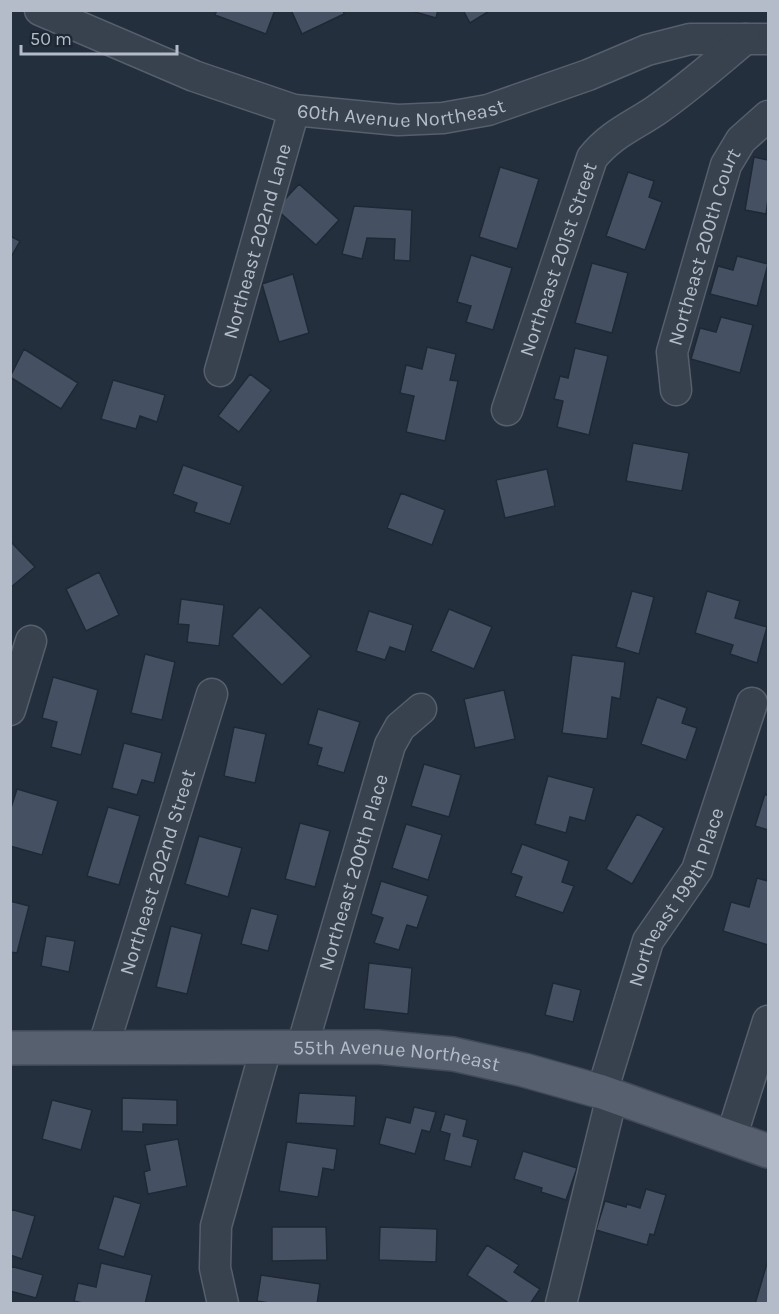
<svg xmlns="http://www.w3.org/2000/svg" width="779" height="1314" font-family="Karla,sans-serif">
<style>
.building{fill:#455162;stroke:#1f2835;stroke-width:1.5}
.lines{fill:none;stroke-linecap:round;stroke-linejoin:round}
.minor-casing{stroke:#565f6c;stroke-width:33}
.major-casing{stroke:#414a57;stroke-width:36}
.minor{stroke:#38414e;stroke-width:30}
.major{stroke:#56606e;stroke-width:33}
.labels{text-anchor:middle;stroke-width:4.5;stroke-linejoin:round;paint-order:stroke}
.street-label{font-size:20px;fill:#b4bcc9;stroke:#1d2633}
</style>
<rect width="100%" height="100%" fill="#242f3e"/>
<path class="building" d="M 217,10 L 275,10 L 266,34 L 215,15 Z
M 291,10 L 343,10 L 344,14 L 302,34 Z
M 408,10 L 438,10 L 436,18 Z
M 463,10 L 491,10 L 470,23 Z
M 754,157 L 768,160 L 768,199 L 766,214 L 745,210 Z
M 500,167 L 539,179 L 517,249 L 479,237 Z
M 628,172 L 654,181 L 649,197 L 662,202 L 645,250 L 606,236 Z
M 299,184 L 339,220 L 316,245 L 276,209 Z
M 354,206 L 412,210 L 410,261 L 394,260 L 395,239 L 367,238 L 362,259 L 342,254 Z
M 10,236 L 20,241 L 10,259 Z
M 471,255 L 512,268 L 493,330 L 466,322 L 471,306 L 457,302 Z
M 737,256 L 768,264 L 757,306 L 710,294 L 718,266 L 733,270 Z
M 592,263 L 628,273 L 612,333 L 575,323 Z
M 293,274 L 309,333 L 279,342 L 262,284 Z
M 721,317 L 753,325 L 740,373 L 691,359 L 700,328 L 716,332 Z
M 427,347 L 456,354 L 450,380 L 458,381 L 445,441 L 406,432 L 414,396 L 400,393 L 406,365 L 422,369 Z
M 575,348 L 608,356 L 589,435 L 557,427 L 563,401 L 554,399 L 560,376 L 568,378 Z
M 24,349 L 78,383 L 61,409 L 10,377 Z
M 250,374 L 271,390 L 239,432 L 218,416 Z
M 113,380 L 165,395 L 157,422 L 140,416 L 136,429 L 101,419 Z
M 633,443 L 689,453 L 682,491 L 626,481 Z
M 183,465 L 243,486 L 230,524 L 194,512 L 197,503 L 173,494 Z
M 547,469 L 555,506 L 505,518 L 496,480 Z
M 401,493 L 445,510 L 432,545 L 387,528 Z
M 10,541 L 35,567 L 10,588 Z
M 99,572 L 119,615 L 86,631 L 66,589 Z
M 632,591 L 654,597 L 639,654 L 616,647 Z
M 707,591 L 740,601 L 735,618 L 767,627 L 757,663 L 730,654 L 733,645 L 695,633 Z
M 181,599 L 224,605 L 219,646 L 187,642 L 189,625 L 178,624 Z
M 260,607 L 311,656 L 282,685 L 232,636 Z
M 449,609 L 492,627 L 474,669 L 431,651 Z
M 369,611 L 413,625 L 405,652 L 390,647 L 385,660 L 356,651 Z
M 145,654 L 175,662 L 162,720 L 131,713 Z
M 572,655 L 625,662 L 620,699 L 612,697 L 607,739 L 562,733 Z
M 53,677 L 98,690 L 81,755 L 51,747 L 57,722 L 42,718 Z
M 504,690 L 515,739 L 475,748 L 464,699 Z
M 657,697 L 687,708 L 682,723 L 697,728 L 686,760 L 641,744 Z
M 318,709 L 360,722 L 344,773 L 317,765 L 322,748 L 308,744 Z
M 234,727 L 266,734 L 255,783 L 224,776 Z
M 124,743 L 162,753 L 154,783 L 142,780 L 137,795 L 112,788 Z
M 424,764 L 461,775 L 449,817 L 411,806 Z
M 548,776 L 594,788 L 585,821 L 570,817 L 566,833 L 535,824 Z
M 17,789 L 58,801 L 42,855 L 10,846 L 10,811 Z
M 765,794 L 768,796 L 768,830 L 755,826 Z
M 108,807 L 140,816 L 119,885 L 87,876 Z
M 637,814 L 664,828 L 632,884 L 606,869 Z
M 300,823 L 330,831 L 315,887 L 285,879 Z
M 406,824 L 442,835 L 428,880 L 392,868 Z
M 199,836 L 242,848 L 228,897 L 185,884 Z
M 522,844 L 569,861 L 562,882 L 574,886 L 563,913 L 515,896 L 522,877 L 511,873 Z
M 757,878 L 768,881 L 768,945 L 723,931 L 731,902 L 749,907 Z
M 381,881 L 428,896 L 417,928 L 407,925 L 399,950 L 374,943 L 383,918 L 371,914 Z
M 10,901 L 29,906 L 17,953 L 10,952 Z
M 251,908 L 278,915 L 268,951 L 241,944 Z
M 171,926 L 202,934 L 187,994 L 156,987 Z
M 46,936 L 75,941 L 69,972 L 41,966 Z
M 369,963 L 412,968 L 408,1014 L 364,1009 Z
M 553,983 L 581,990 L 573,1022 L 545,1015 Z
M 299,1093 L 356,1096 L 354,1126 L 296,1123 Z
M 122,1098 L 177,1100 L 177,1125 L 143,1124 L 143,1132 L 122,1131 Z
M 52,1100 L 92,1110 L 81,1150 L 42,1139 Z
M 414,1107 L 436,1112 L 430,1132 L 422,1130 L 415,1154 L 379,1144 L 386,1117 L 410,1123 Z
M 445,1114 L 467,1120 L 463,1136 L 478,1140 L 471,1167 L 444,1160 L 450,1134 L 440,1131 Z
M 178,1139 L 187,1186 L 148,1194 L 144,1172 L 150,1170 L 145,1145 Z
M 287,1142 L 337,1149 L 334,1170 L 323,1168 L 318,1197 L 279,1191 Z
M 523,1151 L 577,1168 L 566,1200 L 541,1192 L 542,1188 L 514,1179 Z
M 646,1189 L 666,1195 L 654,1235 L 650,1234 L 647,1245 L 596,1230 L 605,1201 L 626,1207 L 627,1204 L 640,1208 Z
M 114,1196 L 141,1204 L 124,1257 L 98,1249 Z
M 10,1209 L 35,1216 L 22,1259 L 10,1255 Z
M 272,1227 L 326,1227 L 327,1260 L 272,1261 Z
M 380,1227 L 437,1229 L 436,1262 L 379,1260 Z
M 487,1245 L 519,1265 L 514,1272 L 540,1289 L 530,1304 L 510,1304 L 467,1275 Z
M 768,1260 L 768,1304 L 755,1304 Z
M 101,1263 L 152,1275 L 145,1304 L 87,1304 L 74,1301 L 78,1283 L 96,1287 Z
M 10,1266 L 43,1275 L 36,1298 L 10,1291 Z
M 261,1275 L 320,1284 L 317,1304 L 275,1304 L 257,1301 Z"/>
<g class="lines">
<g class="minor-casing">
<g id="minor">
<path id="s1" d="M 40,10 L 194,76 L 294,110 L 398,120 L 443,118 L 488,110 L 588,75 L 647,50 L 690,39 L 768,39"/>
<path id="s2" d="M 220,371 L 294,110"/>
<path id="s3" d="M 676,390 L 672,352 L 726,165 L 741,140 L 768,116"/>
<path id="s4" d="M 507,410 L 592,158 C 610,135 631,127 655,111 C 687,89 715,64 745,39"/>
<path d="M 10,710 L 31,641"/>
<path id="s5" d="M 302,1047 L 390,745 L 400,727 L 421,709"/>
<path id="s6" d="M 103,1048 L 212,694"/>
<path id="s7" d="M 602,1092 L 648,941 L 697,870 L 752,703"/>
<path d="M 731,1138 L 768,1021"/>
<path d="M 223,1304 L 215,1268 L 216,1226 L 266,1048"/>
<path d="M 561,1304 L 612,1096"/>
</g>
</g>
<g class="major-casing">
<g id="major">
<path id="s8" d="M 10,1048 L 377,1047 L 453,1054 L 524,1070 L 602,1092 L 768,1151"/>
</g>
</g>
<use href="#minor" class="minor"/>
<use href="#major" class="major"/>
</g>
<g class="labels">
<g class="street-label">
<text dy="7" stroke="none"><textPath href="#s1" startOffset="381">60th Avenue Northeast</textPath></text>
<text dy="7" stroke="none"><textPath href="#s2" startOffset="135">Northeast 202nd Lane</textPath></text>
<text dy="7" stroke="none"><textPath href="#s3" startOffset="148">Northeast 200th Court</textPath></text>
<text dy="7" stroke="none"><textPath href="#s4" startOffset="159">Northeast 201st Street</textPath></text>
<text dy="7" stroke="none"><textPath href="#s6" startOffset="184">Northeast 202nd Street</textPath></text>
<text dy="7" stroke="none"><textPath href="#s5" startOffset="182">Northeast 200th Place</textPath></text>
<text dy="7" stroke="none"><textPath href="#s7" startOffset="210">Northeast 199th Place</textPath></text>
<text dy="7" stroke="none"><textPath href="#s8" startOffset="387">55th Avenue Northeast</textPath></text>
</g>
</g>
<rect width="779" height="1314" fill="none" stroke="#b4bcc9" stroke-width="24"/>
<path d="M21 45v9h156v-9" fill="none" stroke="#b4bcc9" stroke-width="3"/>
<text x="30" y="45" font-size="18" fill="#b4bcc9" stroke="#1d2633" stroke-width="4.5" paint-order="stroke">50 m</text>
</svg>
